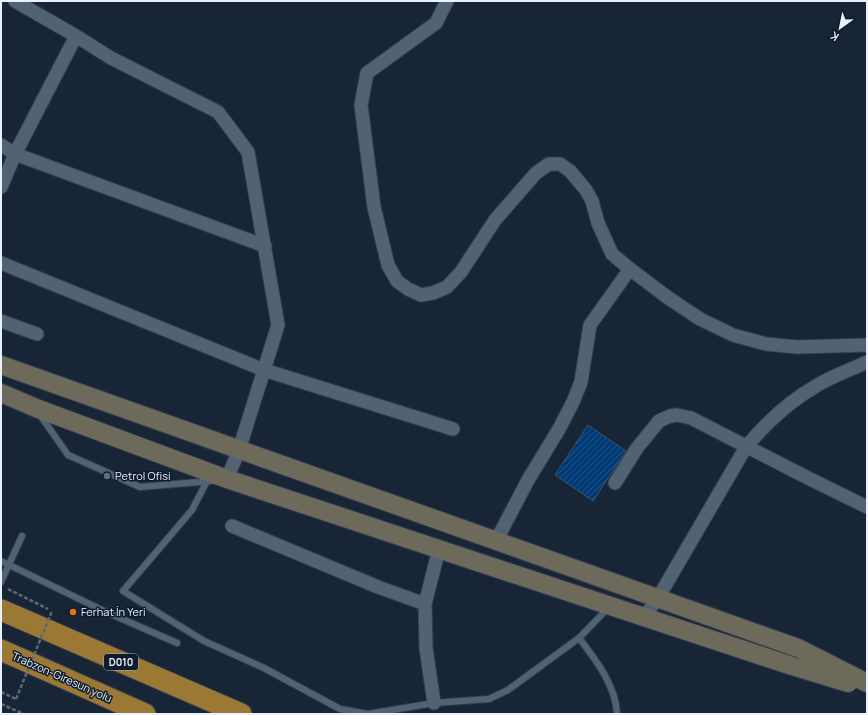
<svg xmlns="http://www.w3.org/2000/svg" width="868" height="715" font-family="Manrope,sans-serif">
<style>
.building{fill:url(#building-hatch);stroke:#435265}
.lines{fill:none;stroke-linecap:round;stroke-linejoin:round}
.service-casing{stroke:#35404e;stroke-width:8}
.minor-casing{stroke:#35404e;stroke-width:15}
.secondary-casing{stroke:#35404e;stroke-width:20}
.trunk-casing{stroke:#35404e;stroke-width:23}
.path{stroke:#5c6978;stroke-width:2.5;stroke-dasharray:4 2;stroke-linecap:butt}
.service{stroke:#526275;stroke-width:6}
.minor{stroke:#526275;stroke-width:13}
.secondary{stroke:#6d6a5c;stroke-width:18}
.trunk{stroke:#9b7834;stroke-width:21}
.path-bridge{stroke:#5c6978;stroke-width:2.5;stroke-dasharray:4 2;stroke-linecap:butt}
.service-dot{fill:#5c6f8a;stroke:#0e1b2b;stroke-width:1.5}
.food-dot{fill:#e8710a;stroke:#0e1b2b;stroke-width:1.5}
.labels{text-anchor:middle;stroke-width:3;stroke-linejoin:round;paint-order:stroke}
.shield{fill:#0e1b2b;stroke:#a7b1be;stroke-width:1}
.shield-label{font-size:10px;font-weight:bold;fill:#e8f1fd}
.poi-label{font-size:11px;fill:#e8f1fd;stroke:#0e1b2b;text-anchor:start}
.street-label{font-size:11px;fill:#e8f1fd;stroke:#0e1b2b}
</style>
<defs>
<pattern id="building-hatch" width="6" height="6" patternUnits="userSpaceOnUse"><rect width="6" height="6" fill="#003a74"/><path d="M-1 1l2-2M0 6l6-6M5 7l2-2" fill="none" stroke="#255789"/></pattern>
</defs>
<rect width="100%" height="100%" fill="#172536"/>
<path class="building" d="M 588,425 L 626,451 L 593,501 L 555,475 Z"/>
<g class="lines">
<g class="service-casing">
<path id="service" d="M 40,415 L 68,455 L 140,487 L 211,481
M 207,481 L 192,510 L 123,591 L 204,641 L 264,668 L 340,709 L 368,714
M 1,561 L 104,611 L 177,643
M 1,582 L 22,536
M 579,638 C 596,660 616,686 617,714
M 368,714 L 434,703 L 489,699 L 508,690 L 579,638 L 609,607"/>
</g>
<g class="minor-casing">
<path id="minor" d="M 15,1 L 76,36
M 447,1 L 436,23 L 367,73 L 361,105 L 374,207 L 388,265 L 397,281 L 408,289 L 421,295 L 433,293 L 447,287 L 461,272 L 495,220 L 536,173 L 549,164 L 560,164 L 570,171 L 586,190 L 592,201 L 598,223 L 612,254 L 630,269 L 667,297 L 700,319 L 733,335 L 766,344 L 797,347 L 867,345
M 1,145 L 15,154 L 265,246
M 1,187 L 15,154 L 76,36 L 111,58 L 218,112 L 248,152 L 278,325 L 239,450 L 227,479
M 1,263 L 264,370 L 453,429
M 1,321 L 37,334
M 615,483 L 637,448 L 659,421 L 670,416 L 677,415 L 691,418 L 808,478 L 867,507
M 232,526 L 378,587 L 425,604
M 496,541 L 528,480 L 559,429 L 573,402 L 581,382 L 590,325 L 630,269
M 644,617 L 658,598 L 746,447 C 766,423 788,402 816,386 C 832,376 850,370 867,362
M 434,703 L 426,648 L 425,604 L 439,549"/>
</g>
<g class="secondary-casing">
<path id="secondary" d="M 1,365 L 798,648 L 867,683
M 1,393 L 36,408 L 227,479 L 792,666 L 848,683"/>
</g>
<g class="trunk-casing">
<path id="trunk" d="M 1,610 L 241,714
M 1,650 L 145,714"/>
</g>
<path class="path" d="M 8,589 L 48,609
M 1,692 L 16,699
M 1,704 L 24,714"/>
<use href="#service" class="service"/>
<use href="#minor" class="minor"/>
<use href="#secondary" class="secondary"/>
<use href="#trunk" class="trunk"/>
<path class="path-bridge" d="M 16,699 L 52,611"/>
</g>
<circle class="service-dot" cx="107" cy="476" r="4"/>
<circle class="food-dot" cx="73" cy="612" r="4"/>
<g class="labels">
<rect class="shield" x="104" y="654" width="34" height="16" rx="3"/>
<g class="shield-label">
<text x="121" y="666">D010</text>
</g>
<g class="poi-label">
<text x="115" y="480">Petrol Ofisi</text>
<text x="81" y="616">Ferhat İn Yeri</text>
</g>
<g class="street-label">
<text transform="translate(62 677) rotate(24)" y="4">Trabzon-Giresun yolu</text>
</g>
</g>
<rect width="868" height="715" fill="none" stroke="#e8f1fd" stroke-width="4"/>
<g transform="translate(840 28) rotate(213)" stroke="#0e1b2b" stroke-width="3" paint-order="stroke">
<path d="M0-3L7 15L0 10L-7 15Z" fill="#e8f1fd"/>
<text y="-6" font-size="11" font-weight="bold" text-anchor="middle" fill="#e8f1fd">K</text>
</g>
</svg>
